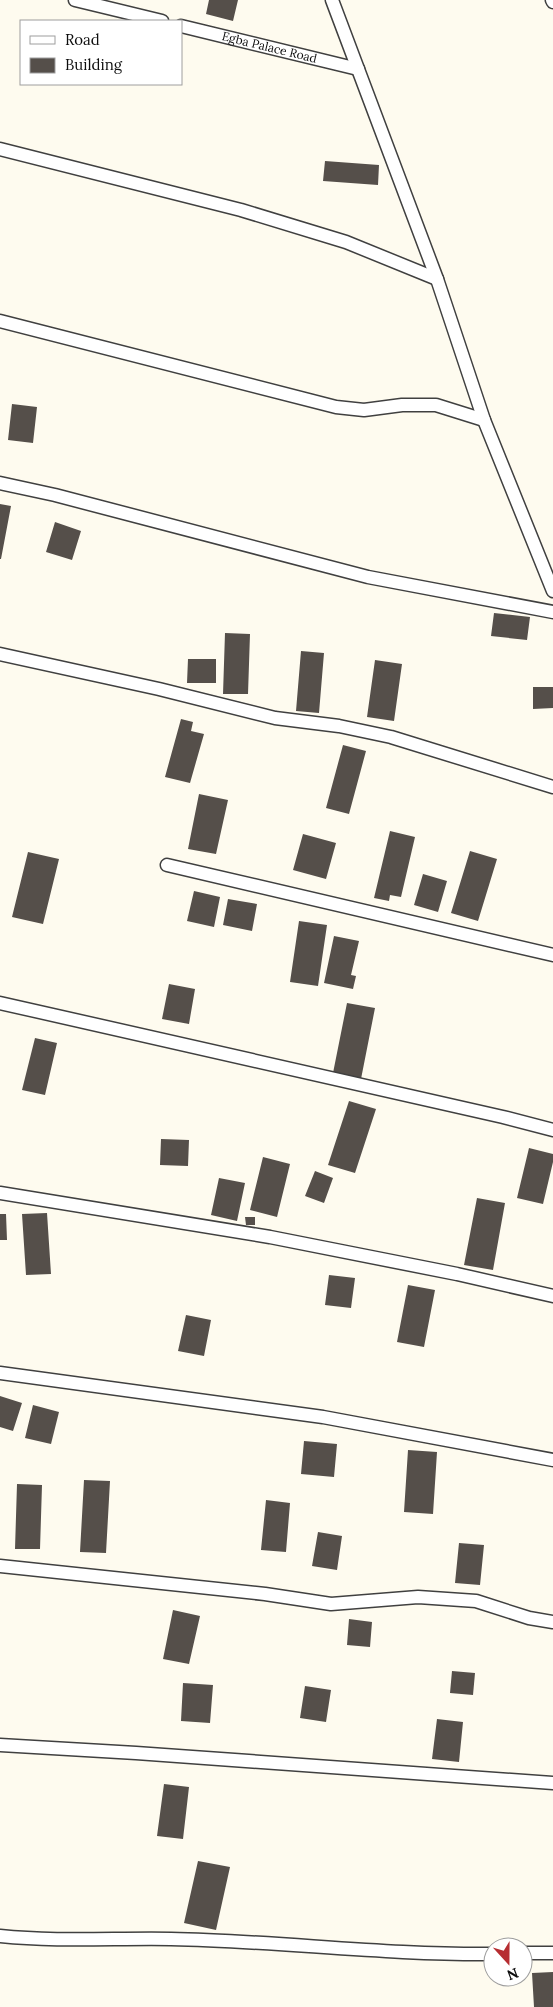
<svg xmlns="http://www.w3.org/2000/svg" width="553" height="2007" font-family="Lora,serif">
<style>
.building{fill:#554f4a}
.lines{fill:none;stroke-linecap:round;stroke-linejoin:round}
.minor-casing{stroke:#404040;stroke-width:15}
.minor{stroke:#fff;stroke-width:12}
.labels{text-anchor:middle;stroke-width:5;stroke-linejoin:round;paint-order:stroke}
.street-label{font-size:12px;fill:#0d0d0d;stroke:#fff}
</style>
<rect width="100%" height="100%" fill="#fefbef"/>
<path class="building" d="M 209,0 L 238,0 L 233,21 L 206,14 Z
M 325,161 L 379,165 L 378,185 L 323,181 Z
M 12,404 L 37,407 L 33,443 L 8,440 Z
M 0,504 L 11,506 L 1,559 L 0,559 Z
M 55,522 L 81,531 L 72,560 L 46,552 Z
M 494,613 L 530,617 L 527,640 L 491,636 Z
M 225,633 L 250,634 L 248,694 L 223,694 Z
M 301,651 L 324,653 L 319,713 L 296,711 Z
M 188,659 L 216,659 L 216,683 L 187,683 Z
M 375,660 L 402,664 L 394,721 L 367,717 Z
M 533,687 L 553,687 L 553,708 L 533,709 Z
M 181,719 L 193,722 L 191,731 L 204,734 L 190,783 L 165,777 Z
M 343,745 L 366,751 L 349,814 L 326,808 Z
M 199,794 L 228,800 L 216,854 L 188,849 Z
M 390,831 L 415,837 L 401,897 L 390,895 L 389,901 L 374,898 Z
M 303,834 L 336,843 L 326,879 L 293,870 Z
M 470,851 L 497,859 L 478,921 L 451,913 Z
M 28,852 L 59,859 L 43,924 L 12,917 Z
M 423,874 L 447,881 L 438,912 L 414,905 Z
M 194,891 L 220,897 L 214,927 L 187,921 Z
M 228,899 L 257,904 L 252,931 L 223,925 Z
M 299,921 L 327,925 L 318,986 L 290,982 Z
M 334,936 L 359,941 L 351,975 L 356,976 L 353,989 L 324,983 Z
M 169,984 L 195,989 L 189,1024 L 162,1019 Z
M 347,1003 L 375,1008 L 361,1079 L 333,1073 Z
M 35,1038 L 57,1043 L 45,1095 L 22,1090 Z
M 349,1101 L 376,1109 L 355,1173 L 328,1165 Z
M 161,1139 L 189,1140 L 188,1166 L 160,1165 Z
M 529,1148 L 553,1154 L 553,1162 L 543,1204 L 517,1198 Z
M 263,1157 L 290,1164 L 277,1217 L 250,1210 Z
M 315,1171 L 333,1178 L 324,1203 L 305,1196 Z
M 219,1178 L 245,1183 L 237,1221 L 211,1215 Z
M 477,1198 L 505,1203 L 493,1270 L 464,1265 Z
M 47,1213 L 51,1274 L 26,1275 L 22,1214 Z
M 0,1214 L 6,1214 L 7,1240 L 0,1240 Z
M 245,1217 L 255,1217 L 255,1225 L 246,1225 Z
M 329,1275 L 355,1278 L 351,1308 L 325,1305 Z
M 408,1285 L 435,1290 L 424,1347 L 397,1342 Z
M 186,1315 L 211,1320 L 204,1356 L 178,1351 Z
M 0,1396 L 22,1403 L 13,1431 L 0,1427 Z
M 33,1405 L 59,1412 L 51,1444 L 25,1438 Z
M 304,1441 L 337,1444 L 334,1477 L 301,1474 Z
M 408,1450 L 437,1452 L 433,1514 L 404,1512 Z
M 84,1480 L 110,1481 L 106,1553 L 80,1552 Z
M 17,1484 L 42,1485 L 40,1549 L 15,1549 Z
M 266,1500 L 290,1503 L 286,1552 L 261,1550 Z
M 318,1532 L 342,1536 L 337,1570 L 312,1566 Z
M 459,1543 L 484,1545 L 480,1585 L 455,1583 Z
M 173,1610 L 200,1616 L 189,1664 L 163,1659 Z
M 349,1619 L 372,1622 L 370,1647 L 347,1645 Z
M 452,1671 L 475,1673 L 473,1695 L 450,1693 Z
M 183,1683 L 213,1685 L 210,1723 L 181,1721 Z
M 305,1686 L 331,1690 L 326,1722 L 300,1718 Z
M 437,1719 L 463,1722 L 459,1762 L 432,1759 Z
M 164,1784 L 189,1787 L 183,1839 L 157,1836 Z
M 198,1861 L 230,1867 L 216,1930 L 184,1923 Z
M 553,1972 L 553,2007 L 534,2007 L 532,1973 Z"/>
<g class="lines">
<g class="minor-casing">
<g id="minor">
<path d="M 75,0 L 162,21"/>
<path d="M 332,0 L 437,279 L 484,420 L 553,591"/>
<path d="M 552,0 L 553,2"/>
<path id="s1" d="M 181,26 L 358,69"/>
<path d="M 0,149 L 241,210 L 346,242 L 437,279"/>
<path d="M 0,321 L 336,407 L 364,410 L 402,405 L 436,405 L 484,420"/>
<path d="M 0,483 L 55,495 L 368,577 L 553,612"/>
<path d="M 0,654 L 159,689 L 275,718 L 339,726 L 391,737 L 553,787"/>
<path d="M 167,865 L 553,955"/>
<path d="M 0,1003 L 503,1117 L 553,1130"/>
<path d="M 0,1193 L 270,1237 L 457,1274 L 553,1296"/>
<path d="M 0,1373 L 323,1417 L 553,1460"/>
<path d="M 0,1566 L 265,1594 L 331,1604 L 418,1597 L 476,1601 L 529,1618 L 553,1622"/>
<path d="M 0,1745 L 136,1753 L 553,1783"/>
<path d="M 0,1936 C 57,1942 114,1938 171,1939 C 278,1941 385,1955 493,1954"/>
<path d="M 523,1953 L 553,1953"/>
</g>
</g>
<use href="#minor" class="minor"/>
</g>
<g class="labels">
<g class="street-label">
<text dy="4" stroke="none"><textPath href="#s1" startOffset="91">Egba Palace Road</textPath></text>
</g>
</g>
<rect x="20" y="20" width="162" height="65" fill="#ffffff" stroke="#9e9e9e"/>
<rect x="30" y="36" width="25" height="8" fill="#ffffff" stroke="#9e9e9e"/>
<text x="65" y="45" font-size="15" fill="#0d0d0d">Road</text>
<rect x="30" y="58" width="25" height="15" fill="#554f4a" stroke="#9e9e9e"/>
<text x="65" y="70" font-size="15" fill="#0d0d0d">Building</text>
<g transform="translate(508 1962) rotate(159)"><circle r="24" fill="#ffffff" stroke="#9e9e9e"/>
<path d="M0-4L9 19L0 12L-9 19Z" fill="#b62d31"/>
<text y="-8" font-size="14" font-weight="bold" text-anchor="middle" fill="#0d0d0d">N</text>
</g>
</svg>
